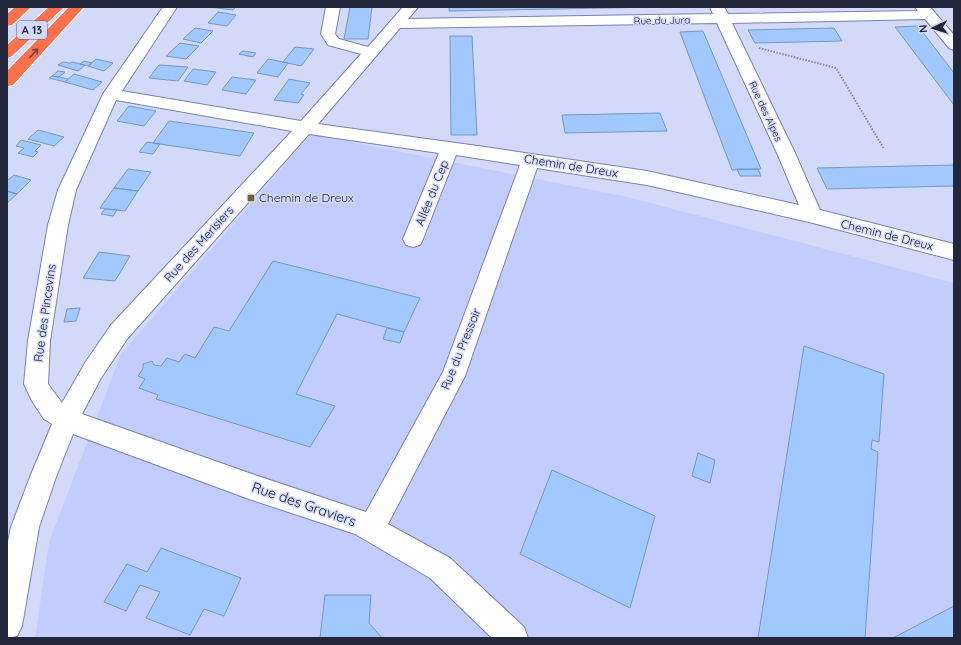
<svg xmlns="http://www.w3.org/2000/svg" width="961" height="645" font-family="Quicksand,sans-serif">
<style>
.built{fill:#c3cdfd}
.building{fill:#a1c9ff;stroke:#7797c2}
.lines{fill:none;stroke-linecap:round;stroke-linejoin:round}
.minor-casing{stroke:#7982b2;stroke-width:2}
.highway-casing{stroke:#fff;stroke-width:2}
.path{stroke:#848aa4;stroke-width:2;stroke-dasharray:1.5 1.5;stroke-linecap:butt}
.minor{fill:#fff;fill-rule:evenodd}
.highway{fill:#fa714d;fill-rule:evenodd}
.oneway{stroke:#794542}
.poi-dot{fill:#706431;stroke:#d3daf9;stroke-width:1.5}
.labels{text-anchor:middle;stroke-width:3;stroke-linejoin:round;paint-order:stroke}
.far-street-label{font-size:10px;fill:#23273b;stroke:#d3daf9}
.shield{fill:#d3daf9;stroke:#585d74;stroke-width:1}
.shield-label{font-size:11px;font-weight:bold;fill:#23273b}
.street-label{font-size:12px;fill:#23273b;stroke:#d3daf9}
.poi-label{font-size:12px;fill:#23273b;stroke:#d3daf9;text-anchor:start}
.near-street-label{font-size:14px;fill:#23273b;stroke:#d3daf9}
</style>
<rect width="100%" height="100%" fill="#d3daf9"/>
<path class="built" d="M 311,134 L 628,197 L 954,283 L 954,638 L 35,638 L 49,542 L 121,354 Z"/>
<path class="building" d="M 209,7 L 236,7 L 233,10 Z
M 350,7 L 372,7 L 368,39 L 344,39 Z
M 449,7 L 659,7 L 449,11 Z
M 218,12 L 236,15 L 227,26 L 208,23 Z
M 918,26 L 954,73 L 954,105 L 895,27 Z
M 195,28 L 213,31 L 201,43 L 183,39 Z
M 834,28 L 842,41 L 755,43 L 748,30 Z
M 703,31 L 761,169 L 732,170 L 680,32 Z
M 450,36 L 472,36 L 477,135 L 451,135 Z
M 180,43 L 199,46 L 186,59 L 166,56 Z
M 295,47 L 314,49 L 301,66 L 283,62 Z
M 243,51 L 256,53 L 253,57 L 239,54 Z
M 96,59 L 113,63 L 104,71 L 88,66 Z
M 268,59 L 288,63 L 278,77 L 257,73 Z
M 84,61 L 92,63 L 88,66 L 80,64 Z
M 63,62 L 70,63 L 72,62 L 85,65 L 78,71 L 58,65 Z
M 159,65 L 188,67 L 178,81 L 149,78 Z
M 193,69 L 216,72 L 207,85 L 184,81 Z
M 58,71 L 65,72 L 59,77 L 52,76 Z
M 74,74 L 102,82 L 93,90 L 65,82 Z
M 52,76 L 59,77 L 68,79 L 65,82 L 49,78 Z
M 232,77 L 256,80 L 246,94 L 222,90 Z
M 289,79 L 310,83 L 301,94 L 304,95 L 298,103 L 274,100 Z
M 129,106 L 156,111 L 144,126 L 117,121 Z
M 660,113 L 667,131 L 565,133 L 562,115 Z
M 169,121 L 254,133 L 240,156 L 153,143 Z
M 38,130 L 64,137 L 54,146 L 28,139 Z
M 21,140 L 41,145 L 35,151 L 38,152 L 33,157 L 18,153 L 24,148 L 16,146 Z
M 147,142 L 160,144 L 153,154 L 139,152 Z
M 954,165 L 954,186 L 827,189 L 817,168 Z
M 128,169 L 151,172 L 138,191 L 114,188 Z
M 737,169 L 758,169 L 761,176 L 740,176 Z
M 14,175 L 31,180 L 17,194 L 7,191 L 7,181 Z
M 114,188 L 138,191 L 125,211 L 100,208 Z
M 7,191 L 17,194 L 7,203 Z
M 105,209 L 117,210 L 113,216 L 101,214 Z
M 99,252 L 130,256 L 115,281 L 83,278 Z
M 273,261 L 420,298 L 404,332 L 337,314 L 296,394 L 335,406 L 310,447 L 156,399 L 158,395 L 139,388 L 145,379 L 138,376 L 143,369 L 143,364 L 152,361 L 154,365 L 161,366 L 167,358 L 179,362 L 185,354 L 195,358 L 214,327 L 229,331 Z
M 80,308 L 76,321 L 64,322 L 67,309 Z
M 387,328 L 404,332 L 400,343 L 383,339 Z
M 804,346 L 884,374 L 879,442 L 872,440 L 871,449 L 878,452 L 865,638 L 758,638 Z
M 698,453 L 715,460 L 710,483 L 692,476 Z
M 552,470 L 655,516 L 630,608 L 520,554 Z
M 161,548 L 241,578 L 224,616 L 204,609 L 190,635 L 146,618 L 160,592 L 140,585 L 126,611 L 104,602 L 127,564 L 147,572 Z
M 325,595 L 371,595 L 369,623 L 382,638 L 320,638 Z
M 954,606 L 954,638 L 893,638 Z"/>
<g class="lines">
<g class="minor-casing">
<path id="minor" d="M 163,7 L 177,7 L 122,91 L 301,121 L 361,54 L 328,45 L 321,34 L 326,7 L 340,7 L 335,34 L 339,39 L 368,47 L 403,7 L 418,7 L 408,19 L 713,14 L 710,7 L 724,7 L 728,14 L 918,11 L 915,7 L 930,7 L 954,35 L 954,50 L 949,48 L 925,19 L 732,23 L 795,153 L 820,210 L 954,244 L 954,260 L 813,223 L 647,185 L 537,168 L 465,376 L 388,524 L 450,558 L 524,627 L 528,638 L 492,638 L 430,578 L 355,534 L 249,499 L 73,434 L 56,477 L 39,527 L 22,626 L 17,636 L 7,638 L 7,546 L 11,527 L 30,477 L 52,424 L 44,419 L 32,401 L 24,384 L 28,341 L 48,225 L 58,190 L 103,94 ZM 717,23 L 777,153 L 799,205 L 647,171 L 485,147 L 318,124 L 400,28 ZM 116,100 L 292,131 L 111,325 L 85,363 L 62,403 L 48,384 L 50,341 L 68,225 L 76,190 ZM 309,134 L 439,153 L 403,239 L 406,245 L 413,247 L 420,245 L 423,239 L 456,155 L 520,165 L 443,372 L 366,512 L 249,473 L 82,414 L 101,378 L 127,339 Z"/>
</g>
<g class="highway-casing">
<path id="highway" d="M 15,7 L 31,7 L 12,25 L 7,26 L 7,14 Z
M 49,7 L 64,7 L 12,56 L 7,58 L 7,45 Z
M 69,7 L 84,7 L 13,85 L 7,86 L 7,71 Z"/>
</g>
<path class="path" d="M 759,48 L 836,68 L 884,149"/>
<use href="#minor" class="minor"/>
<use href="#highway" class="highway"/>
</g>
<defs><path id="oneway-shaft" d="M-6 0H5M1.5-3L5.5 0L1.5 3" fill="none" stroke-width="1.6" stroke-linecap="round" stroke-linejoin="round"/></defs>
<use class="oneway" href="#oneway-shaft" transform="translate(34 53) rotate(-47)"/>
<rect class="poi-dot" x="247" y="194" width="8" height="8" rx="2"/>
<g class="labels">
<g class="far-street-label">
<text transform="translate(662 20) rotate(-1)" y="4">Rue du Jura</text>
<text transform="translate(766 111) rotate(65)" y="4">Rue des Alpes</text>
</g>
<rect class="shield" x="17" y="21" width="30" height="18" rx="3"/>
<g class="shield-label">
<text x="32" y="34">A 13</text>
</g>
<g class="street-label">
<text transform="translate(571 166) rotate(9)" y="4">Chemin de Dreux</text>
<text transform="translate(432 193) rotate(-68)" y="4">Allée du Cep</text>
<text transform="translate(887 235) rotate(14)" y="4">Chemin de Dreux</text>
<text transform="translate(199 244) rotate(-48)" y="4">Rue des Merisiers</text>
<text transform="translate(45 313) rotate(-82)" y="4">Rue des Pincevins</text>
<text transform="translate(461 349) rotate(-68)" y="4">Rue du Pressoir</text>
</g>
<g class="poi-label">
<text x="259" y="202">Chemin de Dreux</text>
</g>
<g class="near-street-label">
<text transform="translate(304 504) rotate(19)" y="5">Rue des Graviers</text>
</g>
</g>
<rect width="961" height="645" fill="none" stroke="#23273b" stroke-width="16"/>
<g transform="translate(933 28) rotate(266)" stroke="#d3daf9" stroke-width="3" paint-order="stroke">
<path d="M0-3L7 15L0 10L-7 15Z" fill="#23273b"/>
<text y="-6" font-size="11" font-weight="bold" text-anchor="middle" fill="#23273b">N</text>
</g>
</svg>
